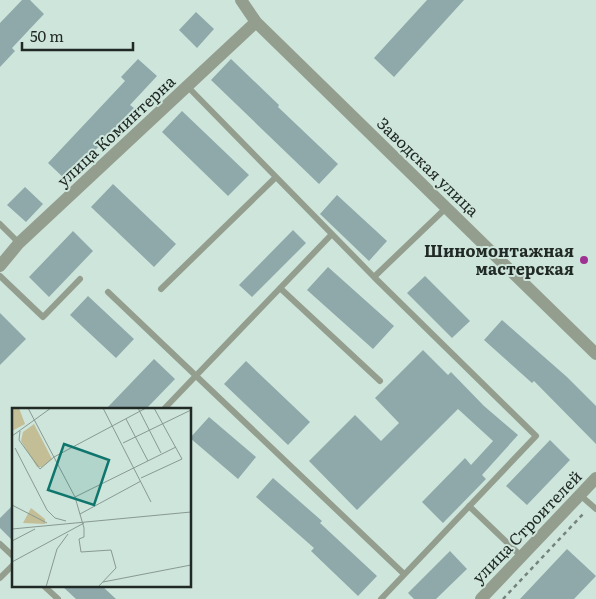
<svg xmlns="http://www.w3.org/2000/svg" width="596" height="599" font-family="Literata,serif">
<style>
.building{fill:#8fa9aa}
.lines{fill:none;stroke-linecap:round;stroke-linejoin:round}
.path{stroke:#74847d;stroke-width:2.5;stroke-dasharray:4 4;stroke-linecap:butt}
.service{stroke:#949e8e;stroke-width:6}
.minor{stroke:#949e8e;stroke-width:12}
.poi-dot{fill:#9e3192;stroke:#cee5db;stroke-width:2}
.labels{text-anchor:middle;stroke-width:4;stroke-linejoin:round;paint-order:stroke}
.street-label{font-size:16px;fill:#202925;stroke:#cee5db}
.poi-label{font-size:16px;font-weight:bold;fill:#202925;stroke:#cee5db;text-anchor:end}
.inset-road{fill:none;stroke:#889a92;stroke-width:1}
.view{fill:#0f766e;fill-opacity:0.15;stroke:#0f766e;stroke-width:2.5}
.inset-edge{fill:none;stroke:#202925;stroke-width:2.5}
</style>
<rect width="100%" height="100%" fill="#cee5db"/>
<path class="building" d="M 22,0 L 30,0 L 44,14 L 12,48 L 15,51 L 0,67 L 0,23 Z
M 427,0 L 464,0 L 394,77 L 374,58 Z
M 196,12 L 214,29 L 197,48 L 179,30 Z
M 138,59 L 157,76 L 130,105 L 134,108 L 111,132 L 112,133 L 66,180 L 48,163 L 125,81 L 121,77 Z
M 231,59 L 279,105 L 278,107 L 338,164 L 319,184 L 211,80 Z
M 182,111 L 249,175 L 228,196 L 162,132 Z
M 113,184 L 176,244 L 154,267 L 91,207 Z
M 25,187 L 43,204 L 26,222 L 7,205 Z
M 337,195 L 387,241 L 369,261 L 320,214 Z
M 293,230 L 306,243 L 252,297 L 239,285 Z
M 73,231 L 93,251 L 49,297 L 29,277 Z
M 328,267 L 394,326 L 373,349 L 307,290 Z
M 425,276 L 470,321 L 452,338 L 407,293 Z
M 88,296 L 134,339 L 116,358 L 70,315 Z
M 0,313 L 26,339 L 0,365 Z
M 502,320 L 567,377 L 596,406 L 596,444 L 534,381 L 532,383 L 484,340 Z
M 423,350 L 448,375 L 451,372 L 484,406 L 518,435 L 482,475 L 486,479 L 443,523 L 422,502 L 465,458 L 471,465 L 493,441 L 458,409 L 357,510 L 309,461 L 355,415 L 381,441 L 399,423 L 375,398 Z
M 154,359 L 175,379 L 146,409 L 106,409 Z
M 246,361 L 310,422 L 288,445 L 224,384 Z
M 209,417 L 256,457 L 238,479 L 190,438 Z
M 550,440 L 570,460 L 527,505 L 506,486 Z
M 273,478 L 322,521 L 320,523 L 377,576 L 358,596 L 311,551 L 314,548 L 256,497 Z
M 14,504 L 14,542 L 0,528 L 0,518 Z
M 567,549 L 596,576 L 574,599 L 520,599 Z
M 450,551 L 467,569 L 436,599 L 414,599 L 408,593 Z
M 61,585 L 101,585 L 116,599 L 76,599 Z"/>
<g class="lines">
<path class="path" d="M 503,599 L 584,513"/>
<path class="service" d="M 187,86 L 374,277
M 0,224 L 19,243
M 0,276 L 43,317 L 80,279
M 280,288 L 380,381
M 161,289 L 276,177
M 108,292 L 404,574
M 164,409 L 332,234
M 580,495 L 596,509
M 469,506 L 521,556
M 0,544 L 14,557
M 0,578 L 14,564
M 43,585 L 58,599
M 381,599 L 536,436 L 374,277 L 446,208"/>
<path class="minor" d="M 241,0 L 256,22 L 596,354
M 0,266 L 19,243 L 256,22
M 481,599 L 596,478"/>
</g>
<circle class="poi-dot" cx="584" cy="260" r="5"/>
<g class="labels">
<g class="street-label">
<text transform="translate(116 131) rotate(-43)" y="6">улица Коминтерна</text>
<text transform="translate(428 167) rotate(44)" y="6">Заводская улица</text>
<text transform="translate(527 527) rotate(-46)" y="6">улица Строителей</text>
</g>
<g class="poi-label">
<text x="574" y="257">Шиномонтажная<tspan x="574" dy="18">мастерская</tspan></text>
</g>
</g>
<g transform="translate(12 408)">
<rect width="179" height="179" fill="#cee5db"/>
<path d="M 0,0 L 7,0 L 13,16 L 0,23 ZM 22,16 L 40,51 L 30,59 L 25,59 L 9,33 L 11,24 ZM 19,100 L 33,111 L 33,116 L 11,115 Z" fill="#c3be96"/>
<path class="inset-road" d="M 16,0 L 63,89 L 72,120 L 72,129 L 67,131 L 69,144 L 99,142 L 104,160 L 86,179M 91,0 L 139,94M 126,0 L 149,45M 142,0 L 170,51M 114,11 L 136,53M 8,23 L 7,32 L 28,61 L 42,49 L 134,0M 0,28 L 39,0M 111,35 L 179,2M 3,40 L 35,102 L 43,110 L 54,113M 129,70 L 170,51M 63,89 L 164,39M 0,97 L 35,115M 68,106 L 129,73M 0,121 L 179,104M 0,133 L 23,121M 0,154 L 72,115M 91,174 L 179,157M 34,179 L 45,141 L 56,126"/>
<path class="view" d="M 52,36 L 97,52 L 82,97 L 36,82 Z"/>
<rect width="179" height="179" class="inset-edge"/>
</g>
<path d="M22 42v8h111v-8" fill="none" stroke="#202925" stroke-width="2.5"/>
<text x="30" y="42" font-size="15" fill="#202925" stroke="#cee5db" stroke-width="4" paint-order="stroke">50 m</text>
</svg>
